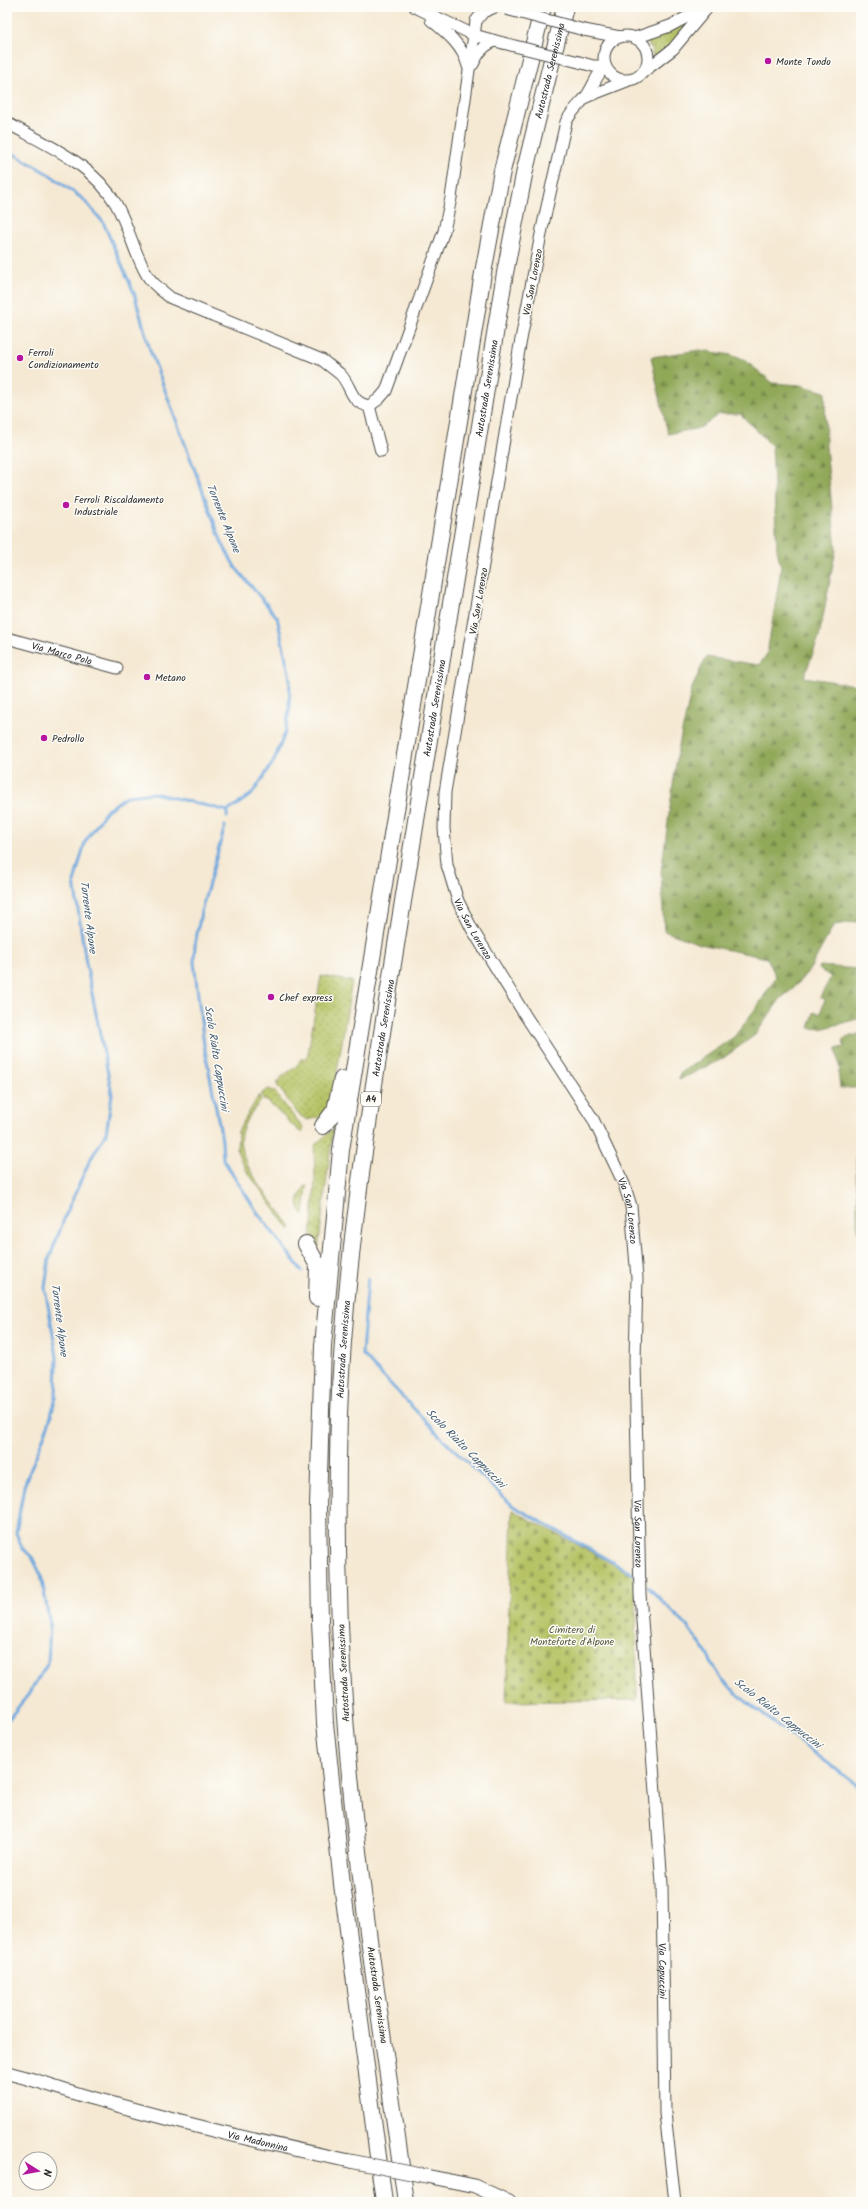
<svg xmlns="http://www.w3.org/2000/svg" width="868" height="2209" font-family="Kalam,sans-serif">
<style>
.green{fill:url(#green-dots);stroke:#707647}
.forest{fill:url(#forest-firs);stroke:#5e6a42}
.cemetery{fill:url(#cemetery-stones);stroke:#707647}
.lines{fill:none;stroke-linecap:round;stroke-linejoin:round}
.stream{stroke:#6fa8de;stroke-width:3}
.minor-casing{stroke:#494844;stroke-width:13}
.major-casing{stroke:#494844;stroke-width:15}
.highway-casing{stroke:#494844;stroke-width:18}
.minor{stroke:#fff;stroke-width:11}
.major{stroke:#fff;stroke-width:13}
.highway{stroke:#fff;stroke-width:16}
.minor-bridge-casing{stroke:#494844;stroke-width:13;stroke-linecap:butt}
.major-bridge-casing{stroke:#494844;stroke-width:15;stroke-linecap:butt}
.minor-bridge{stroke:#fff;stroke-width:11}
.major-bridge{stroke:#fff;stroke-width:13}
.poi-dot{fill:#b5179e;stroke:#fdfcf7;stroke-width:1.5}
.labels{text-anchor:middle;stroke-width:3;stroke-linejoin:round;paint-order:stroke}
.shield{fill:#fdfcf7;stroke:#6a6a68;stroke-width:1}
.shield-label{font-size:9px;font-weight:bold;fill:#2b2b2b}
.poi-label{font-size:10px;fill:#2b2b2b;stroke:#fdfcf7;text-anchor:start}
.street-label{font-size:10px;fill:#2b2b2b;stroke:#fdfcf7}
.park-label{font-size:10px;fill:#55583c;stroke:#fdfcf7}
.water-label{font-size:11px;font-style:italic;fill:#465d73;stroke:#fdfcf7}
</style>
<defs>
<pattern id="green-dots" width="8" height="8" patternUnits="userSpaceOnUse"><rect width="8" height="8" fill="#b6c263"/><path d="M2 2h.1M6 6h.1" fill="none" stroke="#949e52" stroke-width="1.8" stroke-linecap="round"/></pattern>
<pattern id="forest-firs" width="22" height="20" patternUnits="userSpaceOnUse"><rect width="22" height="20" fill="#90a859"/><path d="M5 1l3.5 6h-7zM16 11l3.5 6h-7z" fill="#76894a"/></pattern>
<pattern id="cemetery-stones" width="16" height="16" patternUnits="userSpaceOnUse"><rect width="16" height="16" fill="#b6c263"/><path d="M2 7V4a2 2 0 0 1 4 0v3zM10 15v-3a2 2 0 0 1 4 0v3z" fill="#949e52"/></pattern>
</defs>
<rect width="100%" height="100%" fill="#fdfcf7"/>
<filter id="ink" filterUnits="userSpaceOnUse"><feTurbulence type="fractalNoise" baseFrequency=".025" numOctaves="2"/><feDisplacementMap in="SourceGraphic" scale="8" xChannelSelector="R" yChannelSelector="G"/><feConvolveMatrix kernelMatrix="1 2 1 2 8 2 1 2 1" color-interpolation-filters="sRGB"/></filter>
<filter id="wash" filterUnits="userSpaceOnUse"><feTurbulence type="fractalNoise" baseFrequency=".012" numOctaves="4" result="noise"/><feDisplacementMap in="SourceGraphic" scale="16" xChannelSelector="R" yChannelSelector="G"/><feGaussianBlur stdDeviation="0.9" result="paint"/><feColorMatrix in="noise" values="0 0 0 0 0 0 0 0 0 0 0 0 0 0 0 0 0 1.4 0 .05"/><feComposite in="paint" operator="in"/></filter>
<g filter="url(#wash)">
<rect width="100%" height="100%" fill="#f5e9d3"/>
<path class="green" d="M 691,21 L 674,43 L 653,59 L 652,50 L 646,39 Z
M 321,976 L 352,981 L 333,1097 L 323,1116 L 307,1120 L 298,1114 L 277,1085 C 279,1073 297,1071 301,1059 L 307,1059 Z
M 268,1089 L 274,1091 L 303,1128 L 303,1132 L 300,1132 L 267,1101 L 263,1100 L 262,1093 Z
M 259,1095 L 261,1101 C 253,1110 243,1123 241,1135 C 235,1162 277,1206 292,1228 L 290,1230 L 246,1170 L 237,1151 L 238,1131 Z
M 333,1129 L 318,1249 L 316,1249 L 311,1235 L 315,1182 L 314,1150 L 316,1144 Z
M 305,1186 L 307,1186 L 304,1215 C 294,1204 299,1197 305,1186 Z"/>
<path class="forest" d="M 700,350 L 731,355 L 746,361 L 773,383 L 800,385 L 825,392 L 826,447 L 836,549 L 819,637 L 804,677 L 861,686 L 861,921 L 834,925 L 810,969 L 793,989 L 781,998 L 755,1035 L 722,1059 L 679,1080 L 680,1073 L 734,1037 L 759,1004 L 776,977 L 767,958 L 700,944 L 664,931 L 661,872 L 678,749 L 692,688 L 706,657 L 759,665 L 767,654 L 781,568 L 777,550 L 772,446 L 740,414 L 719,414 L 700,428 L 668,434 L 651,357 Z
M 820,966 L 859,969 L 861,974 L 861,1018 L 821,1029 L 809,1028 L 814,1012 L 820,1014 L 825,999 L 820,997 L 831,977 L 819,969 Z
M 861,1033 L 861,1098 L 860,1098 L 858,1088 L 840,1088 L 838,1072 L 840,1071 L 836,1049 L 844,1047 L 843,1039 Z
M 861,1143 L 861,1231 L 857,1231 L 856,1145 Z"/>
<path class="cemetery" d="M 512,1510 L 636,1576 L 637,1700 L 506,1702 Z"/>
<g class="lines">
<path class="stream" d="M 7,150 L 50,175 L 83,199 L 103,222 L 134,293 L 150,350 L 222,543 L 235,567 L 277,617 L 290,678 L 289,711 L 285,733 L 274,761 L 252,794 L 228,811 L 154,793 L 127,796 L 106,811 L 85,842 L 74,882 L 86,963 L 112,1094 L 106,1134 L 90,1160 L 66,1214 L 49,1259 L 45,1288 L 57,1357 L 56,1397 L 49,1423 L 24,1486 L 16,1533 L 22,1548 L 32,1557 L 41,1575 L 50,1625 L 48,1663 L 28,1695 L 7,1721
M 227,817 L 228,811
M 225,826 L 201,912 L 195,945 L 194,962 L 204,1045 L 222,1140 L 223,1159 L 257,1212 L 302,1271
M 368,1278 L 362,1354 L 438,1434 L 513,1506 L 637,1576
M 648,1587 L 686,1625 L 704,1649 L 722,1680 L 749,1704 L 861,1788"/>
</g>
</g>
<g filter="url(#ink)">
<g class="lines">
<g class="minor-casing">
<g id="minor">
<path d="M 415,7 L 474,35 L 503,43"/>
<path d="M 431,20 C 447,33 463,46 468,66"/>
<path d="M 584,30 L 620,37"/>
<circle cx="626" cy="58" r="22"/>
<path d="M 635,38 L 670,26 L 704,8"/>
<path d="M 579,62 L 593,66 L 605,66"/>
<path d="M 473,64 C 478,54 483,45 495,41"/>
<path id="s1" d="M 605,66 C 596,75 593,88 585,98 C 578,106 571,112 566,122 L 542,229 L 519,350 L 445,792 L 444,828 L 447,865 L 458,901 L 472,929 L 525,1015 L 593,1119 L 624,1184 L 631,1206 L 637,1278 L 635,1360 L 640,1594 L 662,1884 L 665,2113 L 675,2202"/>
<path d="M 643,72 L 673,49 L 708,7"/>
<path d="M 586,97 L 627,81"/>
<path d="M 7,123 C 47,145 92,163 116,204 C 129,227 134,253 147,275 C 152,284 162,291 171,298 L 322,360 C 327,364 334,369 340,374 C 352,386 349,402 369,406 L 379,399 L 386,391 L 444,231 L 451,198 L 476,21 L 483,12 L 495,7"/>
<path d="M 369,406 L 381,451"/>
<path id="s2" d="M 7,638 L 117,668"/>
</g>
</g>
<g class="major-casing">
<g id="major">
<path id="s3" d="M 7,2073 C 40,2080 70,2093 103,2101 C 184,2124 267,2144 350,2161"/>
<path d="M 426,2176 L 475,2186 L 509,2202"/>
</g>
</g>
<g class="highway-casing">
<g id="highway">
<path d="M 323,1126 L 335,1110 L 342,1079"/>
<path d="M 306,1244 L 318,1266 L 317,1298"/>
<path d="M 384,2202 L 342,1884 L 325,1723 L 320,1621 L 318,1506 L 323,1346 L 341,1150 L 483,273 L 502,171 L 543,7"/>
<path id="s4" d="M 406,2202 C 384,2041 357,1879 345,1717 C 338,1616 336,1515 339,1414 C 345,1248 374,1084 400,920 C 434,704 470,489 505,273 L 525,170 L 565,7"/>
</g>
</g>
<use href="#minor" class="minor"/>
<use href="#major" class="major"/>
<use href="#highway" class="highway"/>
<g class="minor-bridge-casing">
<path id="minor-bridge" d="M 506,9 L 584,30
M 503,43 L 579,62"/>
</g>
<g class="major-bridge-casing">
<path id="major-bridge" d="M 350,2161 L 426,2176"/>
</g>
<use href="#minor-bridge" class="minor-bridge"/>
<use href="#major-bridge" class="major-bridge"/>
</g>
</g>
<g class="poi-dot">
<circle cx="768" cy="61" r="4"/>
<circle cx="20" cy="358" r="4"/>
<circle cx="66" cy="505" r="4"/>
<circle cx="147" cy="677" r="4"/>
<circle cx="44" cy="738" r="4"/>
<circle cx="271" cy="997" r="4"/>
</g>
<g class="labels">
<rect class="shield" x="361" y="1092" width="20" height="14" rx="3"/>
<g class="shield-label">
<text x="371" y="1102">A4</text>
</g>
<g class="poi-label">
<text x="776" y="65">Monte Tondo</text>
<text x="28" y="356">Ferroli<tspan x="28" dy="12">Condizionamento</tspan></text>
<text x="74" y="503">Ferroli Riscaldamento<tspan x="74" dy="12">Industriale</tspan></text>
<text x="155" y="681">Metano</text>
<text x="52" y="742">Pedrollo</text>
<text x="279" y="1001">Chef express</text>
</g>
<g class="street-label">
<text dy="4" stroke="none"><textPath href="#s4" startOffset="2153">Autostrada Serenissima</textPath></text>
<text transform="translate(532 282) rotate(-79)" y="4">Via San Lorenzo</text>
<text dy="4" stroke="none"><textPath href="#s4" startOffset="1829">Autostrada Serenissima</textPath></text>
<text transform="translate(478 601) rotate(-80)" y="4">Via San Lorenzo</text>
<text dy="4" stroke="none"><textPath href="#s2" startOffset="57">Via Marco Polo</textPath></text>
<text dy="4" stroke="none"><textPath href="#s4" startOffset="1505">Autostrada Serenissima</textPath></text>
<text dy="4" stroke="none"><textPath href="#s1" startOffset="892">Via San Lorenzo</textPath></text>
<text dy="4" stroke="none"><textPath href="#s4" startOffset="1181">Autostrada Serenissima</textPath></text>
<text dy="4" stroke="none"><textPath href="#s1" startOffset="1216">Via San Lorenzo</textPath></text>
<text dy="4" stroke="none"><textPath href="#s4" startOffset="857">Autostrada Serenissima</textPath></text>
<text dy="4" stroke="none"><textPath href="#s1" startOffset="1540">Via San Lorenzo</textPath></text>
<text transform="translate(343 1673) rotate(-93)" y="4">Autostrada Serenissima</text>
<text dy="4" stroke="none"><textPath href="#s1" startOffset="1978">Via Capuccini</textPath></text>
<text transform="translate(378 1995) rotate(82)" y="4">Autostrada Serenissima</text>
<text dy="4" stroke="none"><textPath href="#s3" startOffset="260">Via Madonnina</textPath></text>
</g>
<g class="park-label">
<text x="572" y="1633">Cimitero di<tspan x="572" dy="12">Monteforte d'Alpone</tspan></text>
</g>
<g class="water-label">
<text transform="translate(224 518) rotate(68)" y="4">Torrente Alpone</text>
<text transform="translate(89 917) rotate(83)" y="4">Torrente Alpone</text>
<text transform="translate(217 1058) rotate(81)" y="4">Scolo Rialto Cappuccini</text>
<text transform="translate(60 1320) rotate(83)" y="4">Torrente Alpone</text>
<text transform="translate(466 1448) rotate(45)" y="4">Scolo Rialto Cappuccini</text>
<text transform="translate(778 1713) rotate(38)" y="4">Scolo Rialto Cappuccini</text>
</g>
</g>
<rect width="868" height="2209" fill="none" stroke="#fdfcf7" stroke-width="24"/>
<g transform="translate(38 2171) rotate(101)"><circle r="19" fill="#fdfcf7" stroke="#a9a8a5"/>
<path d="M0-3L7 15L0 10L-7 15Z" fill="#b5179e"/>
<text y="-6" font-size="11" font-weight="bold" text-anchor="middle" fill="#2b2b2b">N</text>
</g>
</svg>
